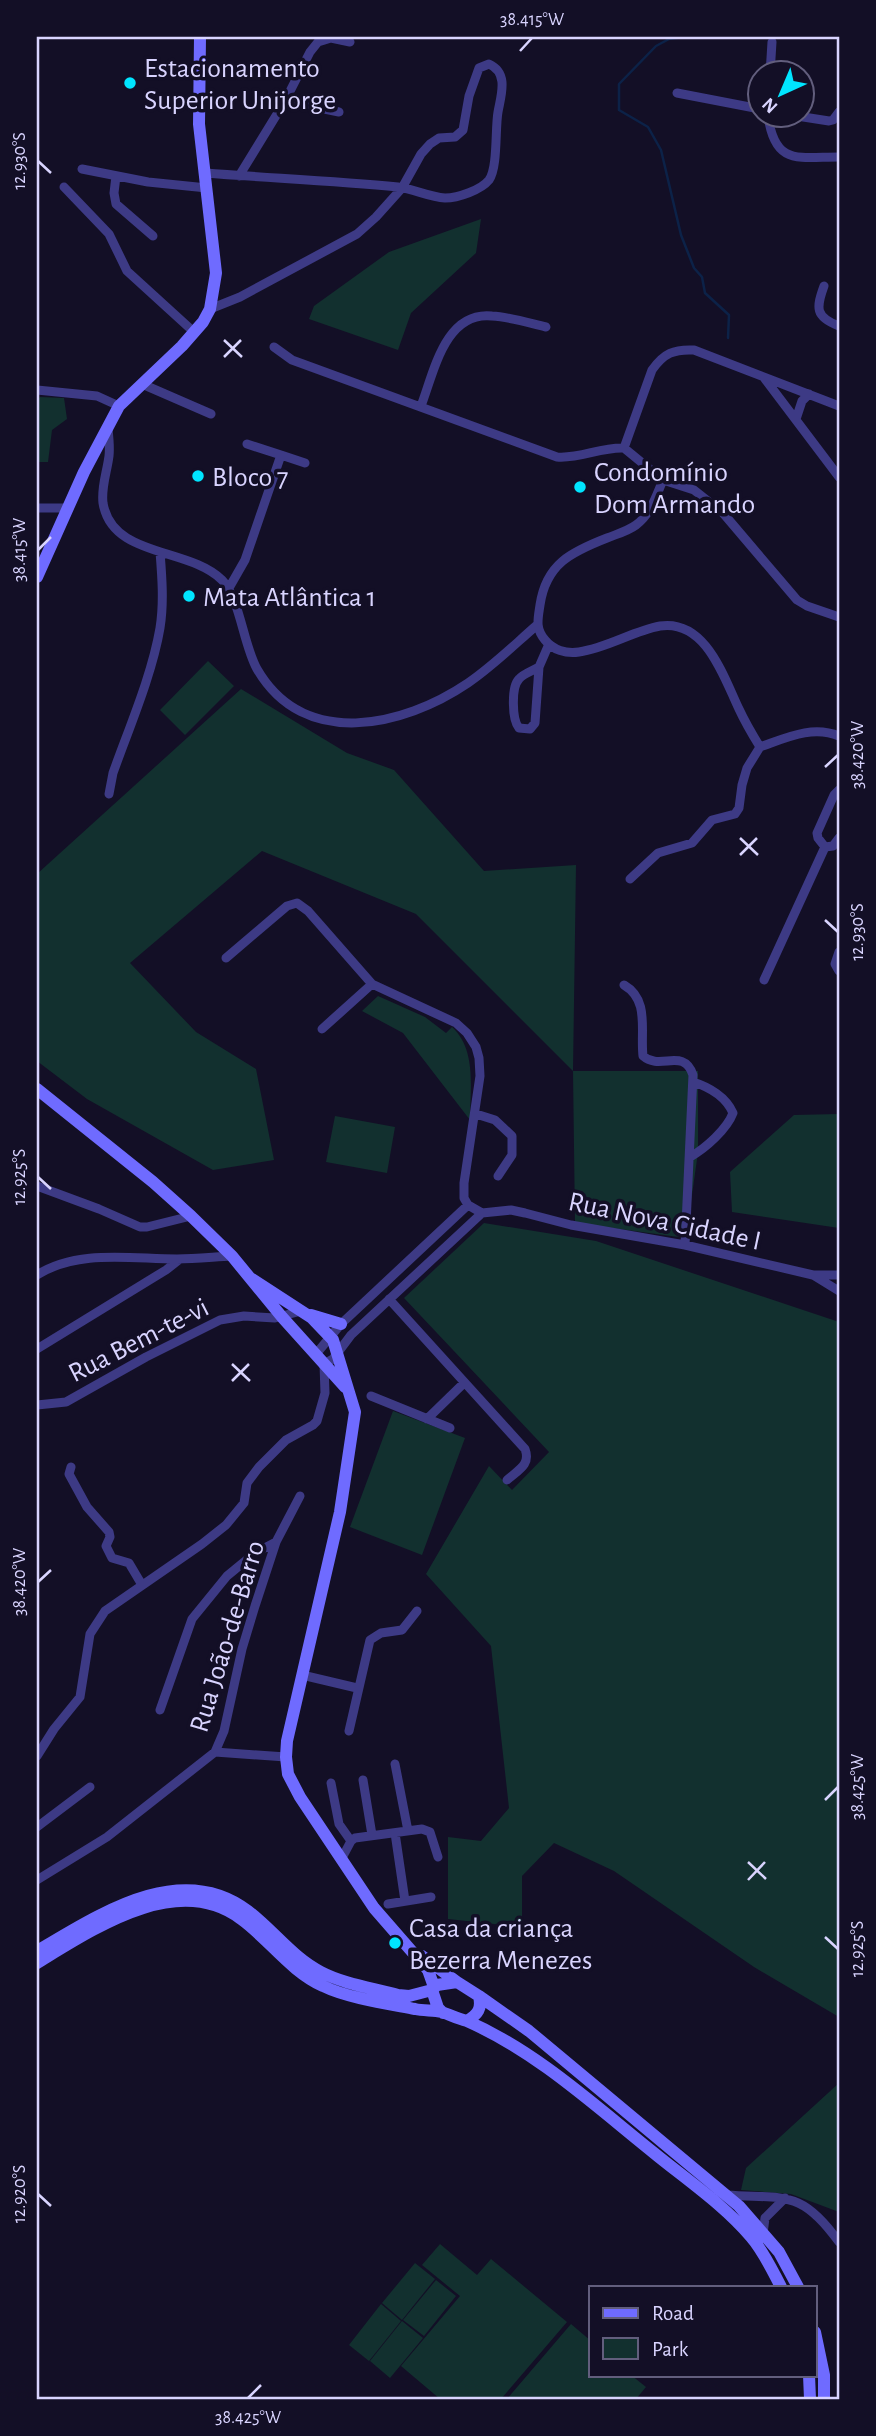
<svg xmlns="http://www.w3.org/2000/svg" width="876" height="2436" font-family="'Alegreya Sans',sans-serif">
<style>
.green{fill:#12302f}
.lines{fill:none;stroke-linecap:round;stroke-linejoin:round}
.stream{stroke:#0c2248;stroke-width:2.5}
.minor{stroke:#3d3a85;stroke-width:9}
.secondary{stroke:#6f6bff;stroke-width:12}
.ticks{fill:none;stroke:#d9d4ff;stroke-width:2.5}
.poi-dot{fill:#00e5ff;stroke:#130f26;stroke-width:2.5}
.labels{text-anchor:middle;stroke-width:7;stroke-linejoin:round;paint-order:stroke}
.poi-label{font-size:28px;fill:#d9d4ff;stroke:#130f26;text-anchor:start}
.street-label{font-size:28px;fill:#d9d4ff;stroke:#130f26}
.neatline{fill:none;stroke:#d9d4ff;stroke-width:2.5}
.ticks-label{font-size:18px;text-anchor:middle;fill:#d9d4ff}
</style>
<rect width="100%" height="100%" fill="#130f26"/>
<path class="green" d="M 481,219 L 476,253 L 411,313 L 398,350 L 309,319 L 314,306 L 389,252 Z
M 40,397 L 64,398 L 67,419 L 52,430 L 48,462 L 37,462 L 37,400 Z
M 208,661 L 234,686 L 185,735 L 160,710 Z
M 241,689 L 347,753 L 394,770 L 484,871 L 576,865 L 573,1071 L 698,1071 L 698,1152 L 686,1238 L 575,1223 L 573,1071 L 416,914 L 262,851 L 130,963 L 196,1032 L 256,1069 L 274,1160 L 213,1170 L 87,1099 L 37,1061 L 37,874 Z
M 378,996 L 425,1017 L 446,1033 L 452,1027 C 477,1050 470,1089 470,1120 L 403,1033 L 362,1011 Z
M 839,1114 L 839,1228 L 732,1212 L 730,1172 L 794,1115 Z
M 335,1116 L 395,1127 L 387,1173 L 326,1162 Z
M 484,1223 L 596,1241 L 839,1322 L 839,2017 L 754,1967 L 614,1871 L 554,1843 L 522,1876 L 522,1927 L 448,1919 L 448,1837 L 481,1841 L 509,1808 L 491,1646 L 426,1574 L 489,1466 L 512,1490 L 549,1452 L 404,1298 Z
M 393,1411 L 465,1438 L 422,1555 L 350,1527 Z
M 839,2083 L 839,2212 L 791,2194 L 741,2190 L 746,2168 Z
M 440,2244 L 477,2275 L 491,2259 L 567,2322 L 501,2399 L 440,2399 L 401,2366 L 460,2296 L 422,2265 Z
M 415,2263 L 435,2279 L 402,2320 L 382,2303 Z
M 436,2280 L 456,2296 L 424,2336 L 403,2320 Z
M 381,2304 L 401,2321 L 369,2361 L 349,2345 Z
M 402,2321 L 423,2338 L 390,2378 L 370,2361 Z
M 571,2324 L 591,2341 L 591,2375 L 631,2375 L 646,2387 L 636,2399 L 507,2399 Z"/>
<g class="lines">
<path class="stream" d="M 684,37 L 669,39 L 656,46 L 619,84 L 619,110 L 648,127 L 661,150 L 681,235 L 694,268 L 702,277 L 705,293 L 729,315 L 728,338"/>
<path class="minor" d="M 770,74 L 772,42
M 677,93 L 760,109
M 285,101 L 339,112
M 768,116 C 775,166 798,157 839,157
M 797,116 L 829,121 L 833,120 L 839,112
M 82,169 L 148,182 L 207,188
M 205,173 C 270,178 334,181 398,187 C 414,189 429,197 445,198 C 458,198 481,190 489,180 C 498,168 495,128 498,112 C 501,95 509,73 489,64 L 479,68 L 469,96 L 463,130 L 455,137 L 439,138 L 430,144 L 421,154 L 402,188 L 376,217 L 357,234 L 240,297 L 210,309
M 116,176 L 114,193 L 116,204 L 153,236
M 239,176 L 285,101 L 310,52 L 318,42 L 331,38 L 350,42
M 64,187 L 109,234 L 127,271 L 195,333
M 824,286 C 816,308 815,317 839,326
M 274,347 L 292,360 L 303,364 L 557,457 C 580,459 600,447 624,448 L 663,480 L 694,490 L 723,513 L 797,600 L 807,606 L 839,617
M 765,379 L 839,477
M 142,384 L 211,414
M 37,390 L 97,396 L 119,406
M 421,406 C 434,372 445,311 492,316 C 510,317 529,323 546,327
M 796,419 L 802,401 L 809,394
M 108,429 C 109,438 110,447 109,456 C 107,472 101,487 103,503 C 112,558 189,547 222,580 C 240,598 243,644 257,669 C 304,750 403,727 468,683 C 493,666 514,645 537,625
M 624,448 L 652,370 C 664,353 674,349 694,350 L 839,406
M 281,455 L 305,463
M 663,480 C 656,496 651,514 636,525 C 628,531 617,534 607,538 C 571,552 546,564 540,605 C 538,619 535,628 545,640 C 553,650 566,654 579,652 C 607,648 633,631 660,626 C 706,619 724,678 739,709 C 745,722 752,734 760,747 C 786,738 812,725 839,736
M 37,508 L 69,508
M 229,588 L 245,560 L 281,455 L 247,444
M 539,667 C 532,671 523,674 519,679 C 511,687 512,720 519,728 L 530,729 L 535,723 L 539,667 L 549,644
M 109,794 L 113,773 C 129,728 152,675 160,628 C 164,603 162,577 160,552
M 825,847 L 818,838 L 817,833 L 834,795 L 839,790
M 630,879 L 658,853 L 692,843 L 712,820 L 735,814 L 739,808 L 742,785 L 747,768 L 760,747
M 839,952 L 835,964 L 839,971
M 226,958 L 287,906 L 297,903 L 308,911 L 372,984 L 456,1023 L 467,1033 L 476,1047 L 479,1058 L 480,1076 L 464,1183 L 464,1198 L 468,1205
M 764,980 L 825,847 L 833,846 L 839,838
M 624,985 C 650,1000 640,1031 643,1056 C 660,1071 684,1047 693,1075 L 685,1245
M 322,1029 L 372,984
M 476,1114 L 495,1120 L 512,1136 L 512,1155 L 498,1176
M 690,1157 C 706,1148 727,1129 733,1113 C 726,1097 709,1087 693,1082
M 37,1186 L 99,1209 L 140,1227 L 147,1227 L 191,1216
M 468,1205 L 482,1213 L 511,1210 L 525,1213 L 571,1225 L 685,1245 L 813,1275 L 839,1275
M 37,1275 C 78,1249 131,1259 177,1259 C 195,1259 213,1257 232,1256
M 813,1275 L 839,1291
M 389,1299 L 525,1449 C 531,1465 518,1470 507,1480
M 37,1349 L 166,1270 L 180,1259
M 316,1354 L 341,1324 L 468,1205
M 371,1396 L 450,1428
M 37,1405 L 66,1402 L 146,1357 L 220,1320 L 244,1316 L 275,1318 L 301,1311
M 427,1419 L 464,1383
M 71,1467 L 69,1474 L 87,1507 L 109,1532 L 110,1537 L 106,1546 L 112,1558 L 129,1563 L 142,1585
M 302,1675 L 357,1688
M 160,1710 L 192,1619 L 227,1576 L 255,1553 L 276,1542
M 349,1731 L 370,1640 L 381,1633 L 402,1630 L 417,1611
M 215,1752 L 224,1731 L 242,1649 L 255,1606 L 276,1542 L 300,1496
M 37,1756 L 54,1729 L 80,1697 L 90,1634 L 105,1611 L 202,1544 L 226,1525 L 244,1503 L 247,1483 L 259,1467 L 286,1440 L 313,1425 L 317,1421 L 325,1393 L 324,1364 L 333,1359 L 351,1335 L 482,1213
M 395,1764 L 408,1831
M 363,1780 L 372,1835
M 331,1783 L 339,1824 L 351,1841
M 37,1827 L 90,1787
M 395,1833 L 405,1901
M 342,1858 L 351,1841 L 355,1838 L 422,1829 L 430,1832 L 438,1857
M 37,1880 L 107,1837 L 215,1752 L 286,1757
M 388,1904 L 431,1897
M 727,2195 C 785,2199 801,2189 839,2242
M 763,2234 L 765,2218 L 785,2198"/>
<path class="secondary" d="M 37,577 L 84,472 L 119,406 L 182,346 L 203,322 L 210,309 L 216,273 L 199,124 L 200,37
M 37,1089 L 153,1182 L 191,1216 L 232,1256 L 282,1317 L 345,1387
M 252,1279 L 312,1318 L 333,1340 L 355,1412 L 340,1512 L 287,1741 L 286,1757 L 288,1774 L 300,1797 L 374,1908 L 428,1970 L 434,1987
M 311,1315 L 341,1324
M 37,1951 C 97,1916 180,1859 248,1911 C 273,1930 293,1958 321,1972 C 344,1984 373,1988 398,1995 L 409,1996 L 432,1990
M 422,1956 L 457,1982
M 37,1963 C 93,1929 178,1871 241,1919 C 270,1940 290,1971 323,1986 C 347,1998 389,2004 415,2009 C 424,2011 433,2010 442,2012 C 450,2015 458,2019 467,2021 C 478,2014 482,2009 479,1996 L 457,1982 L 437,1985 L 432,1990 L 438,2008 L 443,2013
M 479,1996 L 529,2031 L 739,2206 L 779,2252 L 798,2287
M 467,2021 C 537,2052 594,2105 654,2153 C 687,2180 724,2205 751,2237 C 764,2252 772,2270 781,2287
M 815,2332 L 824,2375 L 824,2399
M 809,2375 L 810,2399"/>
</g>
<path class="ticks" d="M 520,51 L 532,38M 38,161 L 51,173M 224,340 L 242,357M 224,357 L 241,340M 38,550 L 51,537M 825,767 L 838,755M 740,838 L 758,855M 740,855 L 757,838M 825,920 L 838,932M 38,1177 L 51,1189M 232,1364 L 250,1381M 232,1381 L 249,1364M 38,1582 L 51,1570M 825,1800 L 838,1787M 748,1862 L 766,1879M 748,1880 L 765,1862M 825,1937 L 838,1949M 38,2194 L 51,2206M 248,2398 L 261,2385"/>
<g class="poi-dot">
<circle cx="130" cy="83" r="7"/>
<circle cx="198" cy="476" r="7"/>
<circle cx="580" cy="487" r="7"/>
<circle cx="189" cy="596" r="7"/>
<circle cx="395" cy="1943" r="7"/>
</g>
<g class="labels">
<g class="poi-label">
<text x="144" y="77">Estacionamento<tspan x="144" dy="32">Superior Unijorge</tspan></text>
<text x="594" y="481">Condomínio<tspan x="594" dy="32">Dom Armando</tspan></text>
<text x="212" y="486">Bloco 7</text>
<text x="203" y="606">Mata Atlântica 1</text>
<text x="409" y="1937">Casa da criança<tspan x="409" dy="32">Bezerra Menezes</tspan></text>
</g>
<g class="street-label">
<text transform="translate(665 1220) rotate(12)" y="10">Rua Nova Cidade I</text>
<text transform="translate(138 1339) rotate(-27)" y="10">Rua Bem-te-vi</text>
<text transform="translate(226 1636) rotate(-73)" y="10">Rua João-de-Barro</text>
</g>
</g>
<rect width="876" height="2436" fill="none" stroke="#130f26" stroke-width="77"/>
<rect x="589" y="2286" width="228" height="91" fill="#130f26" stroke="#625e7d" stroke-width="2"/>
<rect x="603" y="2308" width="35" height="10" fill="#6f6bff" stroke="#625e7d" stroke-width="2"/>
<text x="652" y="2320" font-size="21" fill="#d9d4ff">Road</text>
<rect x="603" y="2338" width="35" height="21" fill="#12302f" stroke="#625e7d" stroke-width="2"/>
<text x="652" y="2356" font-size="21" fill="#d9d4ff">Park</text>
<g transform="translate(781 94) rotate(224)"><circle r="33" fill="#130f26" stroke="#625e7d" stroke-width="2"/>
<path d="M0-5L12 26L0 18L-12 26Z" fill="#00e5ff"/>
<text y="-10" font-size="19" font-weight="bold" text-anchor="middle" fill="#d9d4ff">N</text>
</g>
<rect x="38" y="38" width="800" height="2360" class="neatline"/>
<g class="ticks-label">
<text x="532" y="25">38.415°W</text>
<text transform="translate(19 161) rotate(-90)" y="6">12.930°S</text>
<text transform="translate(19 550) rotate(-90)" y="6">38.415°W</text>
<text transform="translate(857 755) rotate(-90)" y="6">38.420°W</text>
<text transform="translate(857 932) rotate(-90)" y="6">12.930°S</text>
<text transform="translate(19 1177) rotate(-90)" y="6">12.925°S</text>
<text transform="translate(19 1582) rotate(-90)" y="6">38.420°W</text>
<text transform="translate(857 1787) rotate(-90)" y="6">38.425°W</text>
<text transform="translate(857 1949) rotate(-90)" y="6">12.925°S</text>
<text transform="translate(19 2194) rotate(-90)" y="6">12.920°S</text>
<text x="248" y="2423">38.425°W</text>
</g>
</svg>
